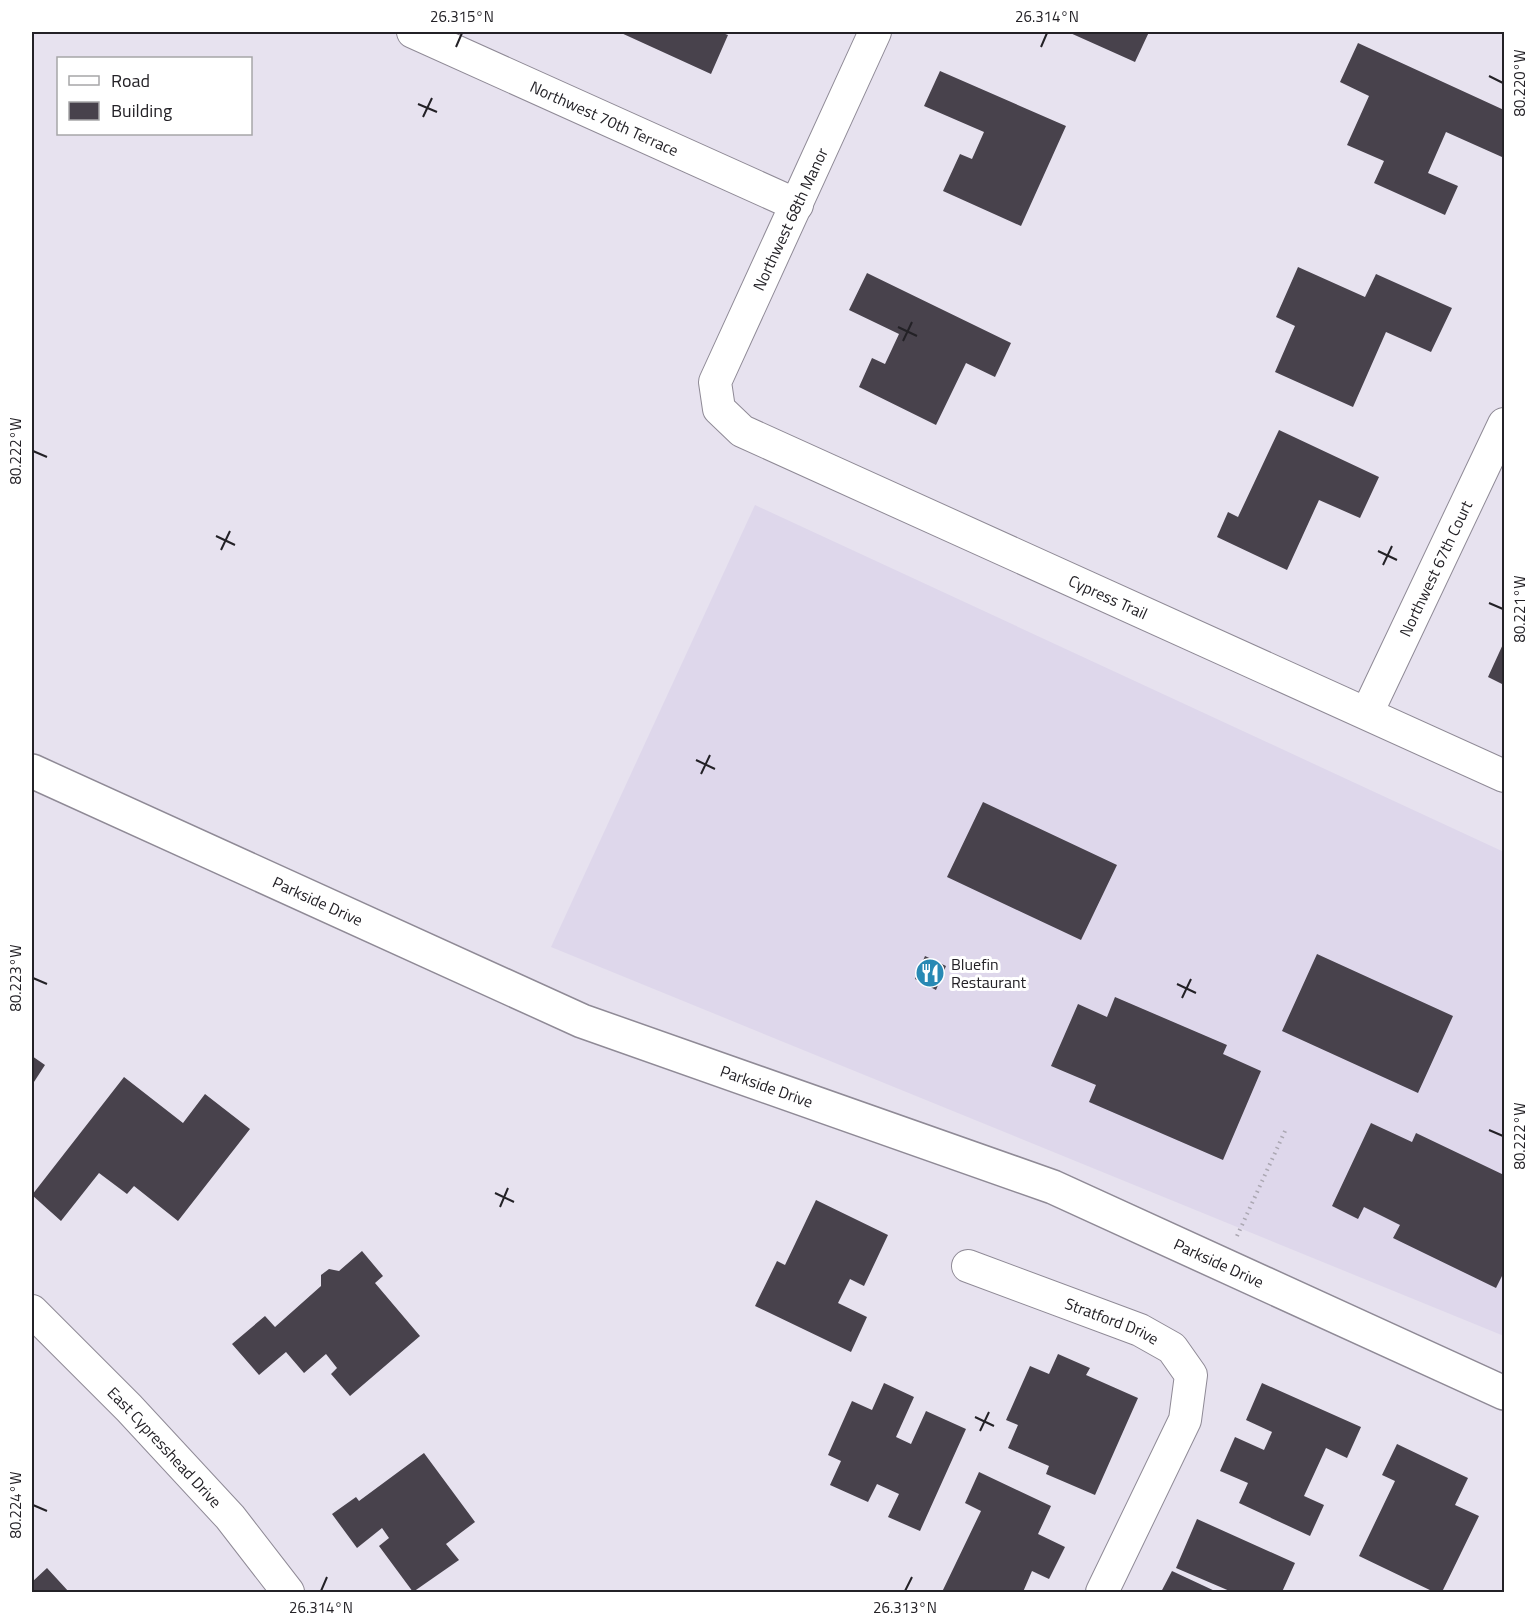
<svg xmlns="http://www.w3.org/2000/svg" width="1536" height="1624" font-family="'Titillium Web',sans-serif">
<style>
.built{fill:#ded7eb}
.building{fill:#48424c}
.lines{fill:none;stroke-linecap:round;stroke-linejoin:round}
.minor-casing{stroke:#8f8a96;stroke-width:34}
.tertiary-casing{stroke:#8f8a96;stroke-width:36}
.path{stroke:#aba7b2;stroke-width:4;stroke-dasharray:1.5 4.5;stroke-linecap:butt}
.minor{stroke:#fff;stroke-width:32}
.tertiary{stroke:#fff;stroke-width:33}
.ticks{fill:none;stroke:#232126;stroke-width:2}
.labels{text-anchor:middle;stroke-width:6;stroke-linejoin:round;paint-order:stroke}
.street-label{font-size:16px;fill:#232126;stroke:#fff}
.poi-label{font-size:16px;fill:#232126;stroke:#fff;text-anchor:start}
.neatline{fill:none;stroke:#232126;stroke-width:2}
.ticks-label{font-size:15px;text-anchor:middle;fill:#232126}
</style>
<rect width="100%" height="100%" fill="#e7e2ef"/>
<path class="built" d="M 755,505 L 1504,852 L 1504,1336 L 551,947 Z"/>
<path class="building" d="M 619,32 L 720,32 L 728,35 L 711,74 Z
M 1068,32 L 1149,32 L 1135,62 Z
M 1358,43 L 1504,110 L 1504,151 L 1502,157 L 1446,132 L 1428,173 L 1458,186 L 1445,215 L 1374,183 L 1384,161 L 1347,145 L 1369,96 L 1340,82 Z
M 940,71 L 1066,126 L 1021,226 L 943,191 L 960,154 L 972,159 L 984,132 L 924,106 Z
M 1298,267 L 1365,297 L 1376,274 L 1452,308 L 1431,352 L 1386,332 L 1353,407 L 1275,372 L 1295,326 L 1276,317 Z
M 867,273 L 1011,343 L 995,377 L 966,363 L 936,425 L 859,387 L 872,358 L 885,364 L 899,334 L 849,310 Z
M 1279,430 L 1379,477 L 1360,518 L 1319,500 L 1287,570 L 1217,537 L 1228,512 L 1238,517 Z
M 1504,642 L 1504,685 L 1488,677 Z
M 983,802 L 1117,865 L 1081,940 L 947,877 Z
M 1317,954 L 1453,1016 L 1418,1093 L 1282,1031 Z
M 925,956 L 946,966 L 936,990 L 915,979 Z
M 1115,997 L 1227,1045 L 1223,1054 L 1261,1071 L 1223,1160 L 1089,1102 L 1096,1085 L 1051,1066 L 1078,1004 L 1107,1017 Z
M 32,1056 L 45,1065 L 32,1085 Z
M 124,1077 L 183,1123 L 205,1094 L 250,1129 L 178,1221 L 134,1186 L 127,1194 L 99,1173 L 61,1221 L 32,1195 Z
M 1371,1123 L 1412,1142 L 1416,1133 L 1504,1175 L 1504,1272 L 1496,1288 L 1393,1238 L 1400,1225 L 1364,1207 L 1358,1219 L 1332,1206 Z
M 816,1200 L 888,1235 L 864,1286 L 850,1279 L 838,1303 L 867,1317 L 851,1352 L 755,1306 L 777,1261 L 785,1265 Z
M 362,1251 L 383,1276 L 375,1283 L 420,1336 L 350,1396 L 331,1374 L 337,1368 L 326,1354 L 304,1373 L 286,1352 L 259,1375 L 232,1344 L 265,1316 L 275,1327 L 321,1286 L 321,1275 L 329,1269 L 339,1271 Z
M 1058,1354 L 1090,1368 L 1086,1375 L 1138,1398 L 1095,1495 L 1046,1474 L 1049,1466 L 1008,1448 L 1018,1425 L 1006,1420 L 1030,1366 L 1049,1374 Z
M 884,1383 L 914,1397 L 896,1437 L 911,1444 L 926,1411 L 966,1429 L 920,1531 L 888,1517 L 899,1494 L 877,1484 L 868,1502 L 830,1485 L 841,1461 L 828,1455 L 852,1401 L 872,1410 Z
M 1262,1383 L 1361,1427 L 1347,1458 L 1326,1448 L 1304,1496 L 1324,1505 L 1310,1536 L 1239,1503 L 1248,1483 L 1220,1471 L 1235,1437 L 1264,1450 L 1272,1432 L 1246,1420 Z
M 1397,1444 L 1468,1478 L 1455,1505 L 1479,1516 L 1442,1592 L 1434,1592 L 1359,1556 L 1395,1481 L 1382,1475 Z
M 424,1453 L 475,1522 L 446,1544 L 459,1560 L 413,1592 L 379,1546 L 389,1538 L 382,1528 L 357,1548 L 332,1514 L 356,1497 L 359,1501 Z
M 979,1472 L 1051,1506 L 1038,1534 L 1065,1547 L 1049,1579 L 1032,1571 L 1023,1592 L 942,1592 L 981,1511 L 965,1503 Z
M 1197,1519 L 1295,1563 L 1282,1592 L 1232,1592 L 1176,1568 Z
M 47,1568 L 69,1592 L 32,1592 L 32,1582 Z
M 1172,1571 L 1217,1592 L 1161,1592 Z"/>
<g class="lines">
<g class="minor-casing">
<g id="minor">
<path id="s1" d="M 413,32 L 797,205"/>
<path id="s2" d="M 875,32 L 715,382 L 719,409 L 742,431 L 1504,776"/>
<path id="s3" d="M 1367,713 L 1504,424"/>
<path id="s4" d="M 968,1266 L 1140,1330 L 1172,1348 L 1191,1375 L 1185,1420 L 1102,1592"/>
<path id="s5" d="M 32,1311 L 129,1408 L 230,1517 L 288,1592"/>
</g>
</g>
<g class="tertiary-casing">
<g id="tertiary">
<path id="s6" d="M 32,771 L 582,1021 L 1053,1187 L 1504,1393"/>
</g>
</g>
<path class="path" d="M 1237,1236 L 1285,1131"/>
<use href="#minor" class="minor"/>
<use href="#tertiary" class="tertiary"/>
</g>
<path class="ticks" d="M 456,47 L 462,33M 1041,47 L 1047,33M 1489,76 L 1503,83M 418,104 L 437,112M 423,117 L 432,98M 898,327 L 917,336M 903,341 L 912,322M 33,451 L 47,457M 216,536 L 235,545M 221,550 L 230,531M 1378,551 L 1397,560M 1383,565 L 1392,546M 1489,603 L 1503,609M 696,760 L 715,769M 701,774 L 710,755M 33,978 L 47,984M 1177,984 L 1196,993M 1182,998 L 1191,979M 1489,1130 L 1503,1136M 495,1193 L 514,1202M 500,1207 L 508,1188M 975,1417 L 994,1426M 980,1431 L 989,1412M 33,1505 L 47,1511M 321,1591 L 327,1577M 905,1591 L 912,1577"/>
<defs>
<g id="restaurant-disc" transform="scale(1.5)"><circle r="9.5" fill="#2889b4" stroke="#fff"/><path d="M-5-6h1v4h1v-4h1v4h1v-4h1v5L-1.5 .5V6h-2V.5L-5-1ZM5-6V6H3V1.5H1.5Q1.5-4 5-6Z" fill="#fff"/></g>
</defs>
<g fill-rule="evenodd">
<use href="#restaurant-disc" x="930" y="973"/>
</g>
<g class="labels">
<g class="street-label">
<text dy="6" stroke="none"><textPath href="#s1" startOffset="210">Northwest 70th Terrace</textPath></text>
<text transform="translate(790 219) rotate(-65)" y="6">Northwest 68th Manor</text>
<text dy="6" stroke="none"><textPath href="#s3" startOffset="160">Northwest 67th Court</textPath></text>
<text dy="6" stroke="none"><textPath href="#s2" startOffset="846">Cypress Trail</textPath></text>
<text dy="6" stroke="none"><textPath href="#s6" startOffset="314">Parkside Drive</textPath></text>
<text dy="6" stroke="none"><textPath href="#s6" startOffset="800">Parkside Drive</textPath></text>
<text dy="6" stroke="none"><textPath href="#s6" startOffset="1286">Parkside Drive</textPath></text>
<text dy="6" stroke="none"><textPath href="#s4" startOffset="154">Stratford Drive</textPath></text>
<text dy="6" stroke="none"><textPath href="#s5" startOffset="190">East Cypresshead Drive</textPath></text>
</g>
<g class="poi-label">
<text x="951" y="970">Bluefin<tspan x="951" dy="18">Restaurant</tspan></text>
</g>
</g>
<rect width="1536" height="1624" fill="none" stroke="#ffffff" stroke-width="66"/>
<rect x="57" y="57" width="195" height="78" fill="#ffffff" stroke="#a7a6a8" stroke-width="1.5"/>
<rect x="69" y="76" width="30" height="9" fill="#ffffff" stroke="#a7a6a8" stroke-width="1.5"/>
<text x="111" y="87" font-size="18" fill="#232126">Road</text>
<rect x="69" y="102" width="30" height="18" fill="#48424c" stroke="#a7a6a8" stroke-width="1.5"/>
<text x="111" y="117" font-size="18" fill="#232126">Building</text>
<rect x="33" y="33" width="1470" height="1558" class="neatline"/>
<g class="ticks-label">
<text x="462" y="22">26.315°N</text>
<text x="1047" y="22">26.314°N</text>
<text transform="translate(1520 83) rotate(-90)" y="5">80.220°W</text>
<text transform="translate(16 451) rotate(-90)" y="5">80.222°W</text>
<text transform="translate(1520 609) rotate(-90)" y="5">80.221°W</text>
<text transform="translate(16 978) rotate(-90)" y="5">80.223°W</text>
<text transform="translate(1520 1136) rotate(-90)" y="5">80.222°W</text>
<text transform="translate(16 1505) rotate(-90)" y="5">80.224°W</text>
<text x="321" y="1613">26.314°N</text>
<text x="905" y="1613">26.313°N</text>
</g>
</svg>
